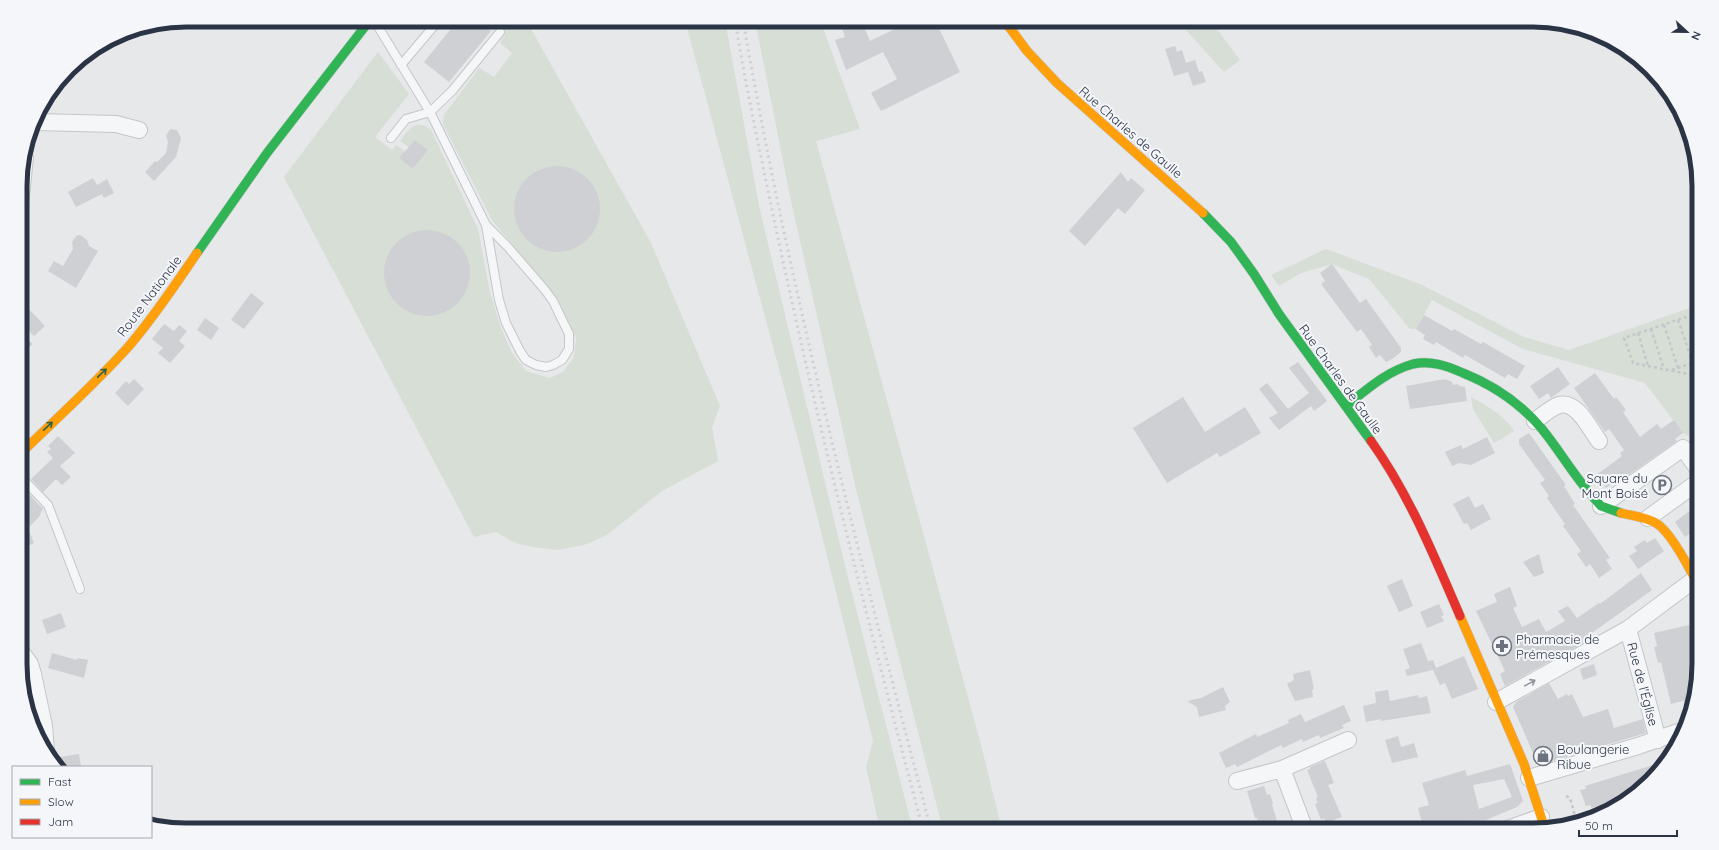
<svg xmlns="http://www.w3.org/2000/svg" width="1719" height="850" font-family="Quicksand,sans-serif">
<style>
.green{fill:#d6ded6}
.water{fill:#b4c4d5}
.building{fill:#ced0d3;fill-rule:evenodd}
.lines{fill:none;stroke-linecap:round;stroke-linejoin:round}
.lane-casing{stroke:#c4c6c8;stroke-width:10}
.street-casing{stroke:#c4c6c8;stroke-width:18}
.fast-casing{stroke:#c4c6c8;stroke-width:10}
.slow-casing{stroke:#c4c6c8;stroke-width:10}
.jam-casing{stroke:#c4c6c8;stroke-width:10}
.path{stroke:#c5c6ca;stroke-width:2.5;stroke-dasharray:3 3;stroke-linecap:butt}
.lane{stroke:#f5f6f7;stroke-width:8}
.street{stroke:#f5f6f7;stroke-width:16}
.fast{stroke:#30b455;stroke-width:9}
.slow{stroke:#ff9f0a;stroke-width:9}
.jam{stroke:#e5322d;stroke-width:9}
.rail{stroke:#cecfd2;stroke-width:3;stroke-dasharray:2 4;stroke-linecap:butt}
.oneway{stroke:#2d614b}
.oneway2{stroke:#90959e}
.labels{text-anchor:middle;stroke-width:4;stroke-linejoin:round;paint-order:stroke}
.street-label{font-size:13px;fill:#2b3445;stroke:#f4f6f9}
.poi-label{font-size:13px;fill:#2b3445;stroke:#f4f6f9;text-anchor:start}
.rim{fill:none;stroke:#2b3445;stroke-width:5}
</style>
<rect width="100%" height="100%" fill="#e6e8ea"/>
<path class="green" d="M 504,20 L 526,20 L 651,243 L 720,406 L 712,427 L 718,461 L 662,491 L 607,535 L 584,545 L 557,550 L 533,547 L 515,543 L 496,532 L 474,537 L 284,177 L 378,52 L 409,94 L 375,137 L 392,150 L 396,145 L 405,151 L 400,158 L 413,169 L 428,150 L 415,140 L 409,147 L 400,141 C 409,129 416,118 431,130 L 478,229 L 490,293 L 501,328 L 512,353 L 526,371 L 550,378 L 563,372 L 574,357 L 576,339 L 568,320 L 552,293 L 492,220 L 443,124 L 444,115 L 479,68 L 494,77 L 512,53 L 500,43 L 505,35 L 498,27 Z
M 685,20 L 725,20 L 759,206 L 846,570 L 913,830 L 880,830 L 866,767 L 873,741 L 799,443 Z
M 755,20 L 820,20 L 860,129 L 816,141 L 981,745 L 1002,830 L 943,830 L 856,489 L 790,196 Z
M 1177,20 L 1210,20 L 1240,60 L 1224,72 Z
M 1326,249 L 1422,285 L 1524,337 L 1569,350 L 1698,305 L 1698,428 L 1688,436 L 1683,433 L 1645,383 L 1523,349 L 1432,300 L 1416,329 L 1410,329 L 1369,279 L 1332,264 L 1301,273 L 1279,286 L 1271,275 Z
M 1471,397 C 1487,406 1504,415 1514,431 L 1494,443 L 1473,409 Z"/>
<path class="water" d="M 28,340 L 32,344 L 21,355 L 21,347 Z"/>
<path class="building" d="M 458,20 L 478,20 L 491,31 L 449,82 L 424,62 Z
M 839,20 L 861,20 L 870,41 L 903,25 L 901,20 L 935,20 L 960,72 L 881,111 L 871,93 L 897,79 L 883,52 L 846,70 L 835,40 L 845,37 Z
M 1175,46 L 1177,52 L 1182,50 L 1186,63 L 1195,60 L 1199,72 L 1202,71 L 1206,82 L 1193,86 L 1188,72 L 1174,76 L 1165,49 Z
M 170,129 L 177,130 L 181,138 L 176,157 L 154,181 L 145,172 L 155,161 L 157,162 L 166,153 L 168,142 L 166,136 Z
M 415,140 L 428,150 L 413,169 L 399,158 Z
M514 209a43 43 0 1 1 86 0a43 43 0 1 1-86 0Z
M 1121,172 L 1128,182 L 1131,178 L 1145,190 L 1125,214 L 1118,208 L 1085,246 L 1069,231 Z
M 93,178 L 97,185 L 107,179 L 114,193 L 104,198 L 102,194 L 76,207 L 68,192 Z
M384 273a43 43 0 1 1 86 0a43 43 0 1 1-86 0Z
M 80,235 L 87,240 L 89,246 L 98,251 L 76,288 L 48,271 L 54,261 L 63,266 L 73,249 L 72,242 L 76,236 Z
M 1332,264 L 1360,303 L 1366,299 L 1401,348 L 1401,352 L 1392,359 L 1386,362 L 1380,355 L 1376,358 L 1369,347 L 1372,345 L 1361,329 L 1357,332 L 1321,284 L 1325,281 L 1320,273 Z
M 251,293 L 264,303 L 244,329 L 231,320 Z
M 21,301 L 45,326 L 34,336 L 26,328 L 21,332 Z
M 1424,315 L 1452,331 L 1454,329 L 1481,344 L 1483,342 L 1525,366 L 1517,379 L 1508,374 L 1505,378 L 1465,355 L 1463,358 L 1436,342 L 1434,345 L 1423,339 L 1425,335 L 1416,329 Z
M 205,318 L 219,328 L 211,340 L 197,330 Z
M 164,324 L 174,331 L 179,325 L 187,331 L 179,341 L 185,346 L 170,363 L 158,353 L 163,348 L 152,339 Z
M 1298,362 L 1327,401 L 1314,411 L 1311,406 L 1279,430 L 1269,418 L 1278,413 L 1259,389 L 1267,383 L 1288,409 L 1309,393 L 1289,368 Z
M 1558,367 L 1570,384 L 1551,398 L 1548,393 L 1539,399 L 1530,386 Z
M 1595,373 L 1614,399 L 1616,397 L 1626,410 L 1623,412 L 1640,437 L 1657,424 L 1661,429 L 1674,420 L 1683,433 L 1675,439 L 1677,441 L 1614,485 L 1613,483 L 1606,488 L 1596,475 L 1622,456 L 1620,453 L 1624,450 L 1609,429 L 1605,432 L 1574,388 Z
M 134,379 L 144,389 L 128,406 L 115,393 L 126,381 L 129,384 Z
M 1445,379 L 1452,382 L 1453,385 L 1458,384 L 1459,386 L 1465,387 L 1467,401 L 1410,409 L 1406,386 Z
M 1183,397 L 1205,432 L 1245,407 L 1261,433 L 1220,457 L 1217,453 L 1167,483 L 1133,428 Z
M 1529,433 L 1566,485 L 1564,486 L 1575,504 L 1573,505 L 1610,558 L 1606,560 L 1612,569 L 1599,578 L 1590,564 L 1586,567 L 1577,554 L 1581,551 L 1563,526 L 1565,524 L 1547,498 L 1549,496 L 1540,483 L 1545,480 L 1519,444 L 1519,439 Z
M 58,436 L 75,453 L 60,466 L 71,477 L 62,485 L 56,479 L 43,492 L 31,479 L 53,458 L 47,452 L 51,449 L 48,446 Z
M 1487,437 L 1495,453 L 1471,465 L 1459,463 L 1452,466 L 1445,452 L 1461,445 L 1463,449 Z
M 23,487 L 39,505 L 43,508 L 39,517 L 28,528 L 34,543 L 21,550 L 21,488 Z
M 1469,496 L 1475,508 L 1483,504 L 1491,519 L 1471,530 L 1467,523 L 1464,524 L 1453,504 Z
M 1699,504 L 1699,527 L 1685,537 L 1675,522 Z
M 1655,538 L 1664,551 L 1638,569 L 1629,556 L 1637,551 L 1634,547 L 1640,543 L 1645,540 L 1647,543 Z
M 1539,554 L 1544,573 L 1534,577 L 1523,562 Z
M 1641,573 L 1652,590 L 1589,635 L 1591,639 L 1505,686 L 1500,674 L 1505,671 L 1476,611 L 1497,602 L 1494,594 L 1510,587 L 1517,606 L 1513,608 L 1522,627 L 1539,619 L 1546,632 L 1565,621 L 1558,611 L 1568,606 L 1577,618 L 1599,603 L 1600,604 Z
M 1402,579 L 1413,606 L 1399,612 L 1387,586 Z
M 1439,604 L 1444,615 L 1441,616 L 1444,621 L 1427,628 L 1420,612 Z
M 61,613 L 66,627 L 47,634 L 42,620 Z
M 1689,625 L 1699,653 L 1697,653 L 1699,664 L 1691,699 L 1671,704 L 1661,662 L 1658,663 L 1654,647 L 1657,646 L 1654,633 Z
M 1421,643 L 1428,661 L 1433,660 L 1436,668 L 1464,656 L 1478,689 L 1452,699 L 1445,683 L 1440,685 L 1433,670 L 1407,676 L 1405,670 L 1410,668 L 1403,649 Z
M 52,653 L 77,660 L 77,658 L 88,660 L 84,678 L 48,668 Z
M 1594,664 L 1597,675 L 1583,680 L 1580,669 Z
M 1310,670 L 1314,689 L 1312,690 L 1313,697 L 1295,701 L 1287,684 L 1294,680 L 1293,674 Z
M 1549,683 L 1558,699 L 1567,694 L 1568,696 L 1572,694 L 1583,717 L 1608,709 L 1614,728 L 1643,719 L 1646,733 L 1542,764 L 1537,762 L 1513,707 L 1516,702 Z
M 1223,687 L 1230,702 L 1225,706 L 1226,710 L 1199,717 L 1197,707 L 1187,701 L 1201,698 Z
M 1388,690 L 1390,701 L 1418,695 L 1419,698 L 1427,696 L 1431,713 L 1381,721 L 1381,719 L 1366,722 L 1363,706 L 1376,703 L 1375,692 Z
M 1344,705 L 1351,721 L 1342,725 L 1344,728 L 1320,738 L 1319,735 L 1303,742 L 1302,739 L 1283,748 L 1281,745 L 1237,767 L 1235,764 L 1226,768 L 1219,753 L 1256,734 L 1257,737 L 1289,723 L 1288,720 L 1301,714 L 1305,722 Z
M 1398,736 L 1401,747 L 1414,743 L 1418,757 L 1392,763 L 1385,740 Z
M 79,754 L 81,767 L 62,767 L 60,757 Z
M 1325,761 L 1334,783 L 1328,785 L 1342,817 L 1326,823 L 1324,818 L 1321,820 L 1315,804 L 1318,803 L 1316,798 L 1318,797 L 1307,770 L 1310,769 L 1310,767 Z
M 1666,761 L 1658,773 L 1643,786 L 1627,791 L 1627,793 L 1619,796 L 1616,801 L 1591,808 L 1591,805 L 1586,806 L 1580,790 L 1586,789 L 1585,786 Z
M 1510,764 L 1523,801 L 1517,807 L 1486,820 L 1463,821 L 1464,826 L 1452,830 L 1424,830 L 1418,808 L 1429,805 L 1422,783 L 1465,770 L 1467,776 ZM 1504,779 L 1512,797 L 1479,809 L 1473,785 Z
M 1264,786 L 1267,795 L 1270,794 L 1273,804 L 1272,805 L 1280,830 L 1261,830 L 1257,818 L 1255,818 L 1247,791 Z"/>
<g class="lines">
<g class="lane-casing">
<path id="lane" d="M 374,20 L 430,112 L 486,225 L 499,300 L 506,323 L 520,351 L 526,360 L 536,365 L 546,367 L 553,365 L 562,360 L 569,349 L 569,334 L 553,301 L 545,290 L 507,246 L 486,225
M 1227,20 L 1231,24
M 401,65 L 439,20
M 391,138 L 406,119 L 430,112 L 452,91 L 500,32
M 21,477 L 48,505 L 80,589"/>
</g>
<g class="street-casing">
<path id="street" d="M 35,122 L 116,124 L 139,130
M 20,204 L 25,158
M 1535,421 C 1542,416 1550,408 1559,405 C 1577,400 1590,429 1599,441
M 1601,506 L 1683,448 L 1698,469
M 1648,518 L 1698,482
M 1628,629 L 1658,740
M 21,652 L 30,664 L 33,674 L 44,726 L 46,751
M 1496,702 L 1628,629 L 1699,576
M 1282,769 L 1305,830
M 1529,778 L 1638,746 L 1684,730
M 1237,781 L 1282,769 L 1348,740
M 1505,830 L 1541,817"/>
</g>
<g class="fast-casing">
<path id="fast" d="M 1203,213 L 1231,242 L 1254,274 L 1279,314 L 1371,441
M 197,253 L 267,153 L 370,20
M 1346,406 C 1366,390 1387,371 1413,364 C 1431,360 1447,366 1463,373 C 1493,385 1521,404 1542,429 C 1560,451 1574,476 1593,497 L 1601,506 L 1621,513"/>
</g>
<g class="slow-casing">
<path id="slow" d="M 1004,20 L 1027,51 L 1057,83 L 1203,213
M 21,453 C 57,418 95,384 129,346 C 154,317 175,285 197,253
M 1621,513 C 1633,516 1645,517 1656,523 C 1671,532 1691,571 1699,587
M 1460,616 L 1524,764 L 1545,829"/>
</g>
<g class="jam-casing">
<path id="jam" d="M 1371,441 C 1409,494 1434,556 1460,616"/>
</g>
<path class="path" d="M 1698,313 L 1624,338 L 1633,363 L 1698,376
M 1678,320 L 1693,363
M 1664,325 L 1678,368
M 1651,329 L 1664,369
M 1638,333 L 1648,366
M 1672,370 L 1698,361
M 1566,796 L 1570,798 L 1577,823"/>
<use href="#lane" class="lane"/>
<use href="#street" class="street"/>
<use href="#fast" class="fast"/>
<use href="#slow" class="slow"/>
<use href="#jam" class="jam"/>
<path class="rail" d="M 735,20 C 745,82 758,143 771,205 C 815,415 868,622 923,830
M 743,20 C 790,293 861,562 931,830"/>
</g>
<defs><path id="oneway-shaft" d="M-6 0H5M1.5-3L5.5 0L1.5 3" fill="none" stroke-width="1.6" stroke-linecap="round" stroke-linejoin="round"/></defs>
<g class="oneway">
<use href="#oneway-shaft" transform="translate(102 373) rotate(-44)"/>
<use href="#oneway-shaft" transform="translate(48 426) rotate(-43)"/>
</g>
<use class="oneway2" href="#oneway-shaft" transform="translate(1530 683) rotate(-29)"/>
<defs>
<g id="parking-ring" transform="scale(1)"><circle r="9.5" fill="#f4f6f9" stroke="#6c737f" stroke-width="1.5"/><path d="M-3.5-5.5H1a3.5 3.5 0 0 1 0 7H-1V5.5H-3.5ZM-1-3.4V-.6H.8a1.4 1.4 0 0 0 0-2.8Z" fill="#6c737f"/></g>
<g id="pharmacy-ring" transform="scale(1)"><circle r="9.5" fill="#f4f6f9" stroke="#6c737f" stroke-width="1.5"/><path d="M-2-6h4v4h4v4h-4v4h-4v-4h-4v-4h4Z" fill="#6c737f"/></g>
<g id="shop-ring" transform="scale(1)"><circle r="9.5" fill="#f4f6f9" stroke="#6c737f" stroke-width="1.5"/><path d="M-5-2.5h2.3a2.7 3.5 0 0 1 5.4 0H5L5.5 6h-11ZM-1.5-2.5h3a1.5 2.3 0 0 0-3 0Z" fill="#6c737f"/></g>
</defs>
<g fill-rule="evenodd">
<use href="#parking-ring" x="1662" y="485"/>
<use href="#pharmacy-ring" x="1502" y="646"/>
<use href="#shop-ring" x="1543" y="756"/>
</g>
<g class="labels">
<g class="street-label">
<text transform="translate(1131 132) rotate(41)" y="5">Rue Charles de Gaulle</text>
<text transform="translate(149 296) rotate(-53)" y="5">Route Nationale</text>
<text transform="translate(1341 379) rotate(54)" y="5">Rue Charles de Gaulle</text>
<text transform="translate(1643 684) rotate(75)" y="5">Rue de l'Église</text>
</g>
<g class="poi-label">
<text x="1648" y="483" text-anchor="end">Square du<tspan x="1648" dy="15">Mont Boisé</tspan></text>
<text x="1516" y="644">Pharmacie de<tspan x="1516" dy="15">Prémesques</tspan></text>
<text x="1557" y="754">Boulangerie<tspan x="1557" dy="15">Ribue</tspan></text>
</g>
</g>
<path d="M0 0H1719V850H0ZM186 27H1533A159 159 0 0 1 1692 186V664A159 159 0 0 1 1533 823H186A159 159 0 0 1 27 664V186A159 159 0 0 1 186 27Z" fill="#f4f6f9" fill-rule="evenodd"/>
<path class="rim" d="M186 27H1533A159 159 0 0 1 1692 186V664A159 159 0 0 1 1533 823H186A159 159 0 0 1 27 664V186A159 159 0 0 1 186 27Z"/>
<rect x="12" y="766" width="140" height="72" fill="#f4f6f9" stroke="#a4a8b1"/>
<rect x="20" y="779" width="20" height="6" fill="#30b455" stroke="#a4a8b1"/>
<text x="48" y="786" font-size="12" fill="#2b3445">Fast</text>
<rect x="20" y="799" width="20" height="6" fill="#ff9f0a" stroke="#a4a8b1"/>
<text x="48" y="806" font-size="12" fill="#2b3445">Slow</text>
<rect x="20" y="819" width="20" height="6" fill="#e5322d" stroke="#a4a8b1"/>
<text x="48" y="826" font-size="12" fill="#2b3445">Jam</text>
<g transform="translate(1687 32) rotate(112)" stroke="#f4f6f9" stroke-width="3" paint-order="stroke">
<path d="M0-3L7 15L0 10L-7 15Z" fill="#2b3445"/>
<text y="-6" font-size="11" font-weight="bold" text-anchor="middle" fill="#2b3445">N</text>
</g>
<path d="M1579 830v6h98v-6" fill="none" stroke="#2b3445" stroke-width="2"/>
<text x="1585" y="830" font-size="12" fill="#2b3445" stroke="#f4f6f9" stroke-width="3" paint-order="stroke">50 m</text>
</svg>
